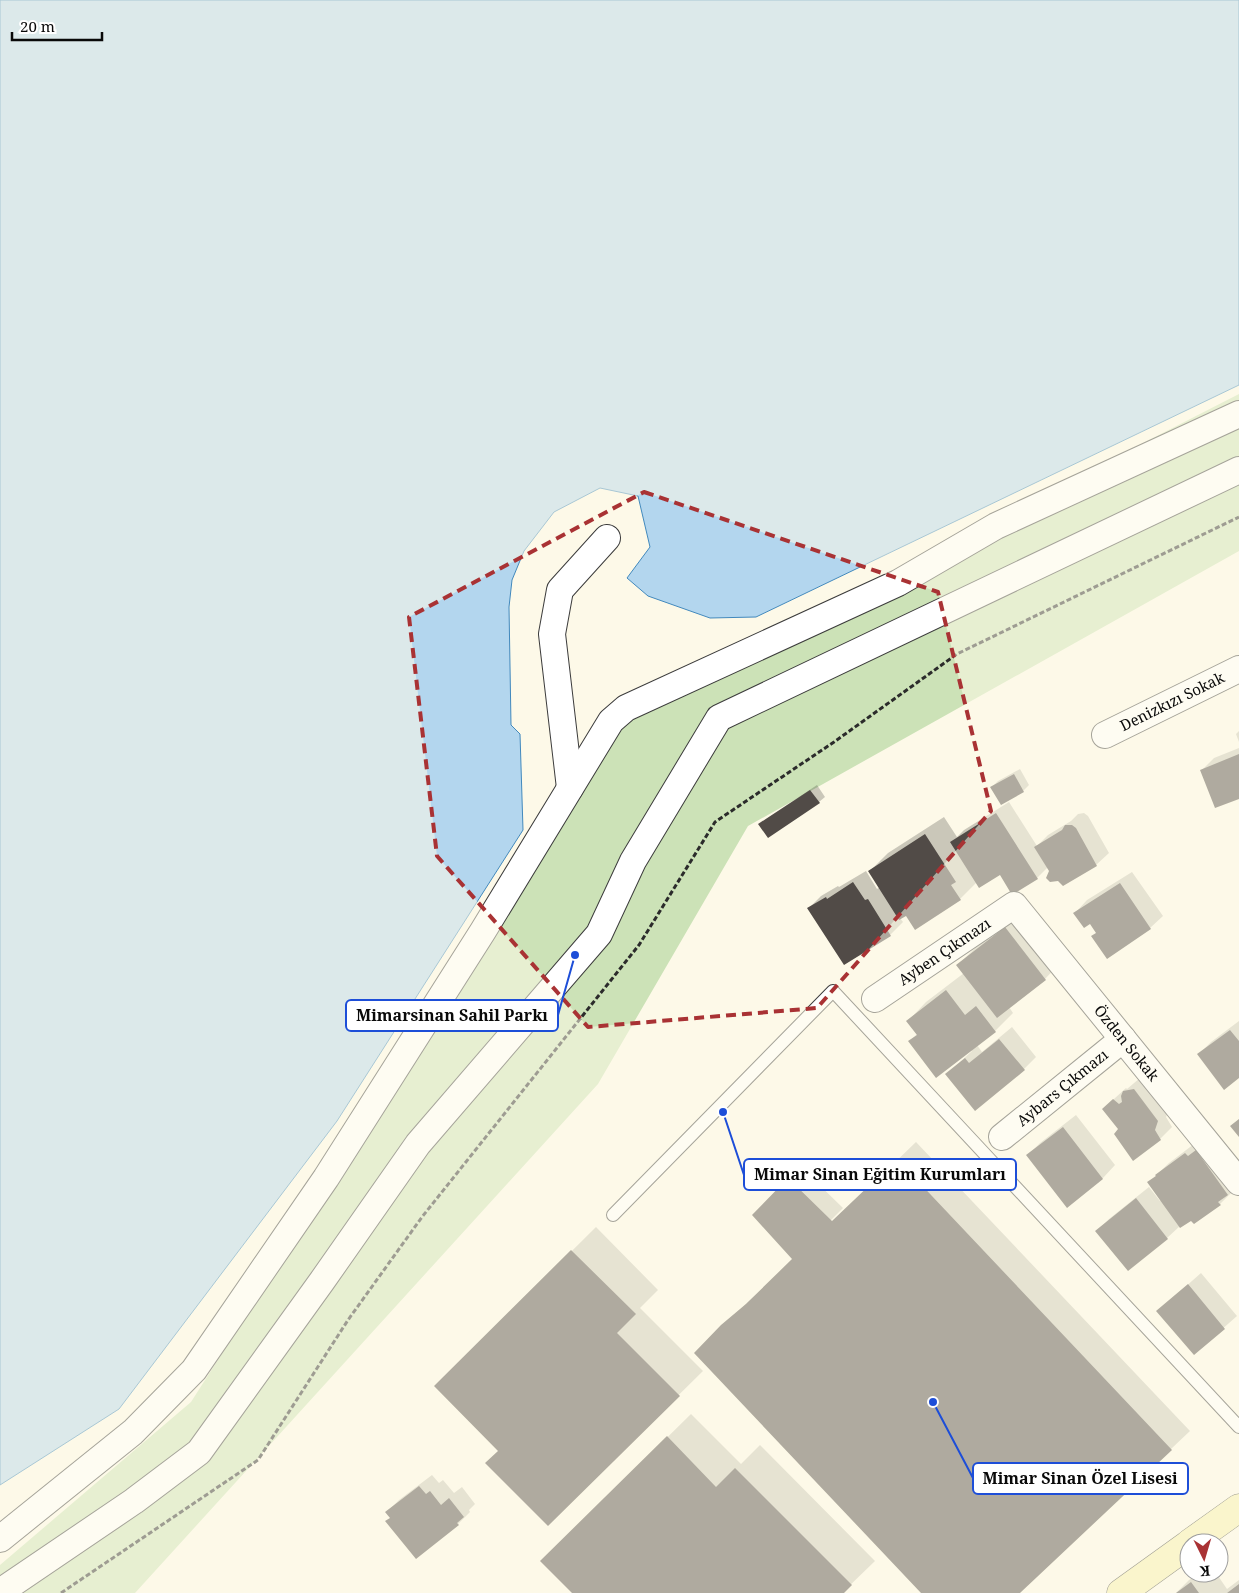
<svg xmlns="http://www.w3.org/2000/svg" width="1239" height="1593" font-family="'Noto Serif',serif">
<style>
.green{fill:#cce2b7}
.water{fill:#b3d6ee;stroke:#4289bd}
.shadow{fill:#0003}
.building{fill:#514b47}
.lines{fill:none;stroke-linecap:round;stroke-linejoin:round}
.lane-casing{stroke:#3c3c3c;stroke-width:14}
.street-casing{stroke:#3c3c3c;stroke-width:28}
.secondary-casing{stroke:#2b2b2b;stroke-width:29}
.path{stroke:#2b2b2b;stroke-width:3;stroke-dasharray:5 2.5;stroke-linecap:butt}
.lane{stroke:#fff;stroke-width:12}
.street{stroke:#fff;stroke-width:26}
.secondary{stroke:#f6f0aa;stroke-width:28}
.marked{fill:none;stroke:#a93234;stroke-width:4;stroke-dasharray:10 6;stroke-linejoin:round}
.labels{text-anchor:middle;stroke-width:5;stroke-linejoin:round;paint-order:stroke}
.street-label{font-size:15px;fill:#090909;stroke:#fff}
.leader{fill:none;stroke:#1d4ed8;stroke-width:2}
.callout-dot{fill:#1d4ed8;stroke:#fff;stroke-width:2}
.callout{fill:#fff;stroke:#1d4ed8;stroke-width:2}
.callout-label{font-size:16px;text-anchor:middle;font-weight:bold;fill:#090909}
</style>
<rect width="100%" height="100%" fill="#fdf9e8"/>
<path class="green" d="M 1239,394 L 1239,551 L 748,826 L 598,1084 L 135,1593 L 0,1593 L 0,1565 L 191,1402 L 639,701 Z"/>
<path class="water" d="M 0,0 L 1239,0 L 1239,385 L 756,617 L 710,618 L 648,596 L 627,578 L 650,547 L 638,496 L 600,488 L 554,512 L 524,551 L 512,580 L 509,607 L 511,725 L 520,734 L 523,830 L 337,1121 L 119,1409 L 0,1485 Z"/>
<path class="shadow" d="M 1239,731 L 1239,742 L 1236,734 Z
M 1239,748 L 1239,798 L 1202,770 L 1214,758 Z
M 1020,769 L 1029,785 L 1023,791 L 992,787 L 998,781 Z
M 817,785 L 825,797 L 819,802 L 760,825 L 766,819 Z
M 1009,802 L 1037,846 L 1048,835 L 1071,821 L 1078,814 L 1084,813 L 1088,816 L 1109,853 L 1096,865 L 1050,871 L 1048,867 L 1037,878 L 1001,874 L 977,882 L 960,899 L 915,928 L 906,914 L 900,918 L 903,922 L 890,935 L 845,964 L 809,908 L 821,896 L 838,886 L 839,887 L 866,871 L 877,889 L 880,887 L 870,871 L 888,853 L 944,817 L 957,837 L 964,830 Z
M 1132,872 L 1163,916 L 1150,928 L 1107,957 L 1097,932 L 1090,922 L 1075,913 L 1087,900 Z
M 1024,910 L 1063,960 L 1045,979 L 1009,1007 L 1013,1013 L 995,1031 L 977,1045 L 982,1052 L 1012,1027 L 1036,1057 L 1024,1069 L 947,1074 L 972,1051 L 971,1049 L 910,1041 L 917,1034 L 908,1021 L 926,1002 L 964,973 L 958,965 L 976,947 Z
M 1239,1021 L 1239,1077 L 1199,1054 L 1211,1042 Z
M 1140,1078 L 1170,1108 L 1166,1117 L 1172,1127 L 1160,1139 L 1120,1129 L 1103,1109 L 1126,1088 L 1127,1089 Z
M 1076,1115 L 1115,1165 L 1103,1178 L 1067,1206 L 1028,1155 L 1040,1143 Z
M 1198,1141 L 1232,1192 L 1220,1204 L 1180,1226 L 1167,1238 L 1097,1231 L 1109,1219 L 1149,1187 L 1160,1201 L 1161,1200 L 1149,1182 L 1169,1163 Z
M 916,1142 L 1190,1431 L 1019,1593 L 923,1593 L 722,1326 L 794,1259 L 789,1179 L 801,1167 L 843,1208 L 829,1222 L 831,1224 Z
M 596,1227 L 658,1290 L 640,1308 L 703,1371 L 548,1524 L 499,1450 L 436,1386 Z
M 1201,1273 L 1237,1316 L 1194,1354 L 1158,1311 Z
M 691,1414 L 741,1464 L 760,1445 L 875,1561 L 842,1593 L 574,1593 L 566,1537 Z
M 432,1475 L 439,1483 L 443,1480 L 454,1493 L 462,1487 L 475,1504 L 469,1510 L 470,1512 L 458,1524 L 416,1558 L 387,1512 L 399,1500 Z
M 1199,1573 L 1216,1573 L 1227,1589 L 1239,1580 L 1239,1593 L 1176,1593 L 1189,1580 Z"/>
<path class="building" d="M 1239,754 L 1239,799 L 1215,808 L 1200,770 Z
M 1014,774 L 1024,792 L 1001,805 L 990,787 Z
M 810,790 L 820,803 L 768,838 L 758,824 Z
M 996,813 L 1038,879 L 1012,895 L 1000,875 L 979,888 L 950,842 Z
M 1065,825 L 1072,825 L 1076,828 L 1097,866 L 1063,886 L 1058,881 L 1050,882 L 1046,878 L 1049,871 L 1034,847 L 1062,830 Z
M 925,834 L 956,882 L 951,885 L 961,900 L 915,930 L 906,916 L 899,920 L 868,871 Z
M 853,882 L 865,900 L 868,899 L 891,936 L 844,965 L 807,908 L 826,897 L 827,899 Z
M 1120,883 L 1151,929 L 1107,959 L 1091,936 L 1096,933 L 1090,924 L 1084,928 L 1073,913 Z
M 1005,927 L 1046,980 L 997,1018 L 956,965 Z
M 946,990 L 965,1015 L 976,1006 L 996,1032 L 936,1078 L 908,1041 L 917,1035 L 906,1021 Z
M 1230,1030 L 1239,1041 L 1239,1078 L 1224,1090 L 1197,1054 Z
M 999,1039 L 1025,1070 L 975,1111 L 945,1074 L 965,1058 L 969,1063 Z
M 1134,1089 L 1158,1121 L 1155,1130 L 1161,1140 L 1133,1161 L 1114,1134 L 1118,1129 L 1102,1109 L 1113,1099 L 1119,1104 L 1122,1102 L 1121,1096 L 1123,1091 Z
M 1239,1119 L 1239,1137 L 1230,1126 Z
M 1063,1127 L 1103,1179 L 1067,1208 L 1026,1155 Z
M 1196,1150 L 1228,1195 L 1218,1202 L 1221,1205 L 1194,1224 L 1191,1221 L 1180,1228 L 1147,1182 L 1156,1176 L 1155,1175 L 1185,1153 L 1188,1156 Z
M 897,1159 L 1172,1450 L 1020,1593 L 921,1593 L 694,1353 L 721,1325 L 746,1304 L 792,1259 L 752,1215 L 788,1178 L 832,1221 Z
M 1136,1198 L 1168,1239 L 1128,1271 L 1095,1231 Z
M 571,1250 L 636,1314 L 617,1333 L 680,1396 L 548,1526 L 485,1463 L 498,1451 L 434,1386 Z
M 1188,1284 L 1225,1329 L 1194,1355 L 1156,1311 Z
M 667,1436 L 716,1487 L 735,1468 L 852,1585 L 844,1593 L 572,1593 L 540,1561 Z
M 419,1486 L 426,1494 L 430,1491 L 441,1505 L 449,1498 L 464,1517 L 457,1523 L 459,1525 L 416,1559 L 385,1521 L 390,1518 L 385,1512 Z
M 1191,1582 L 1199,1593 L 1176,1593 Z
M 1239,1584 L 1239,1593 L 1227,1593 Z"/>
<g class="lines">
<g class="lane-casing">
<path id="lane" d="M 613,1215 L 833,991 L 1239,1427"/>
</g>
<g class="street-casing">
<g id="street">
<path id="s1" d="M 1105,735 L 1239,669"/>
<path d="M 570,788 L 552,634 L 560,590 L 607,538"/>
<path id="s2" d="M 875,999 L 1014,905 L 1239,1182"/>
<path id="s3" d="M 1002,1137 L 1123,1039"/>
<path d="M 0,1539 L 133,1432 L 194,1370 L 326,1178 L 483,931 L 611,721 L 626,708 L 898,583 L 996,526 L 1239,414"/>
<path d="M 0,1592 L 134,1501 L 199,1452 L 322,1281 L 418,1144 L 599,934 L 633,861 L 719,718 L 1239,470"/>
</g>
</g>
<g class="secondary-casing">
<path id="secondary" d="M 1190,1543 L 1239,1508
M 1121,1593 L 1189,1544"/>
</g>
<path class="path" d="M 61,1593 L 258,1460 L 348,1320 L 422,1217 L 639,945 L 715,822 L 834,742 L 957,654 L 1239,517"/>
<use href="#lane" class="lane"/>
<use href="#street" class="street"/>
<use href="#secondary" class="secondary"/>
</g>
<path d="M0 0H1239V1593H0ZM 644,492 L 938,592 L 991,811 L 817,1008 L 588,1027 L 437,856 L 409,617 Z" fill="#fdf9e8" fill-opacity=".55" fill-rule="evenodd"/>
<path class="marked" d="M 644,492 L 938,592 L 991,811 L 817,1008 L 588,1027 L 437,856 L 409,617 Z"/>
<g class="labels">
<g class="street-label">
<text dy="5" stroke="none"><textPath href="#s1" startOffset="75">Denizkızı Sokak</textPath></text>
<text dy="5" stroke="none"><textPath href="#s2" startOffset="84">Ayben Çıkmazı</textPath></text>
<text dy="5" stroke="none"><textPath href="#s2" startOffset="346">Özden Sokak</textPath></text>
<text dy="5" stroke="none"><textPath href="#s3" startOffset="78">Aybars Çıkmazı</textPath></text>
</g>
</g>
<path class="leader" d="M575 955L558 1015M723 1112L744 1175M933 1402L973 1478"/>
<g class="callout-dot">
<circle cx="575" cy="955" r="5"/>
<circle cx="723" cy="1112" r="5"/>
<circle cx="933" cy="1402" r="5"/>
</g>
<g class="callout">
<rect x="346" y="1000" width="212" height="31" rx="5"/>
<rect x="744" y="1159" width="272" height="31" rx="5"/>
<rect x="973" y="1463" width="215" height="31" rx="5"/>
</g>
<g class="callout-label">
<text x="452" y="1021">Mimarsinan Sahil Parkı</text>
<text x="880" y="1180">Mimar Sinan Eğitim Kurumları</text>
<text x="1080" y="1484">Mimar Sinan Özel Lisesi</text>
</g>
<g transform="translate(1204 1558) rotate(175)"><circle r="24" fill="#ffffff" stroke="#9d9d9d"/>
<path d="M0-4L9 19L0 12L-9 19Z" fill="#a93234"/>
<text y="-8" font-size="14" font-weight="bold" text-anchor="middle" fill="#090909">K</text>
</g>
<path d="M12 32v8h90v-8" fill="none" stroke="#090909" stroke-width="2.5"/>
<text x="20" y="32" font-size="15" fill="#090909" stroke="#ffffff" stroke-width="4" paint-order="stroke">20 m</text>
</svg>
